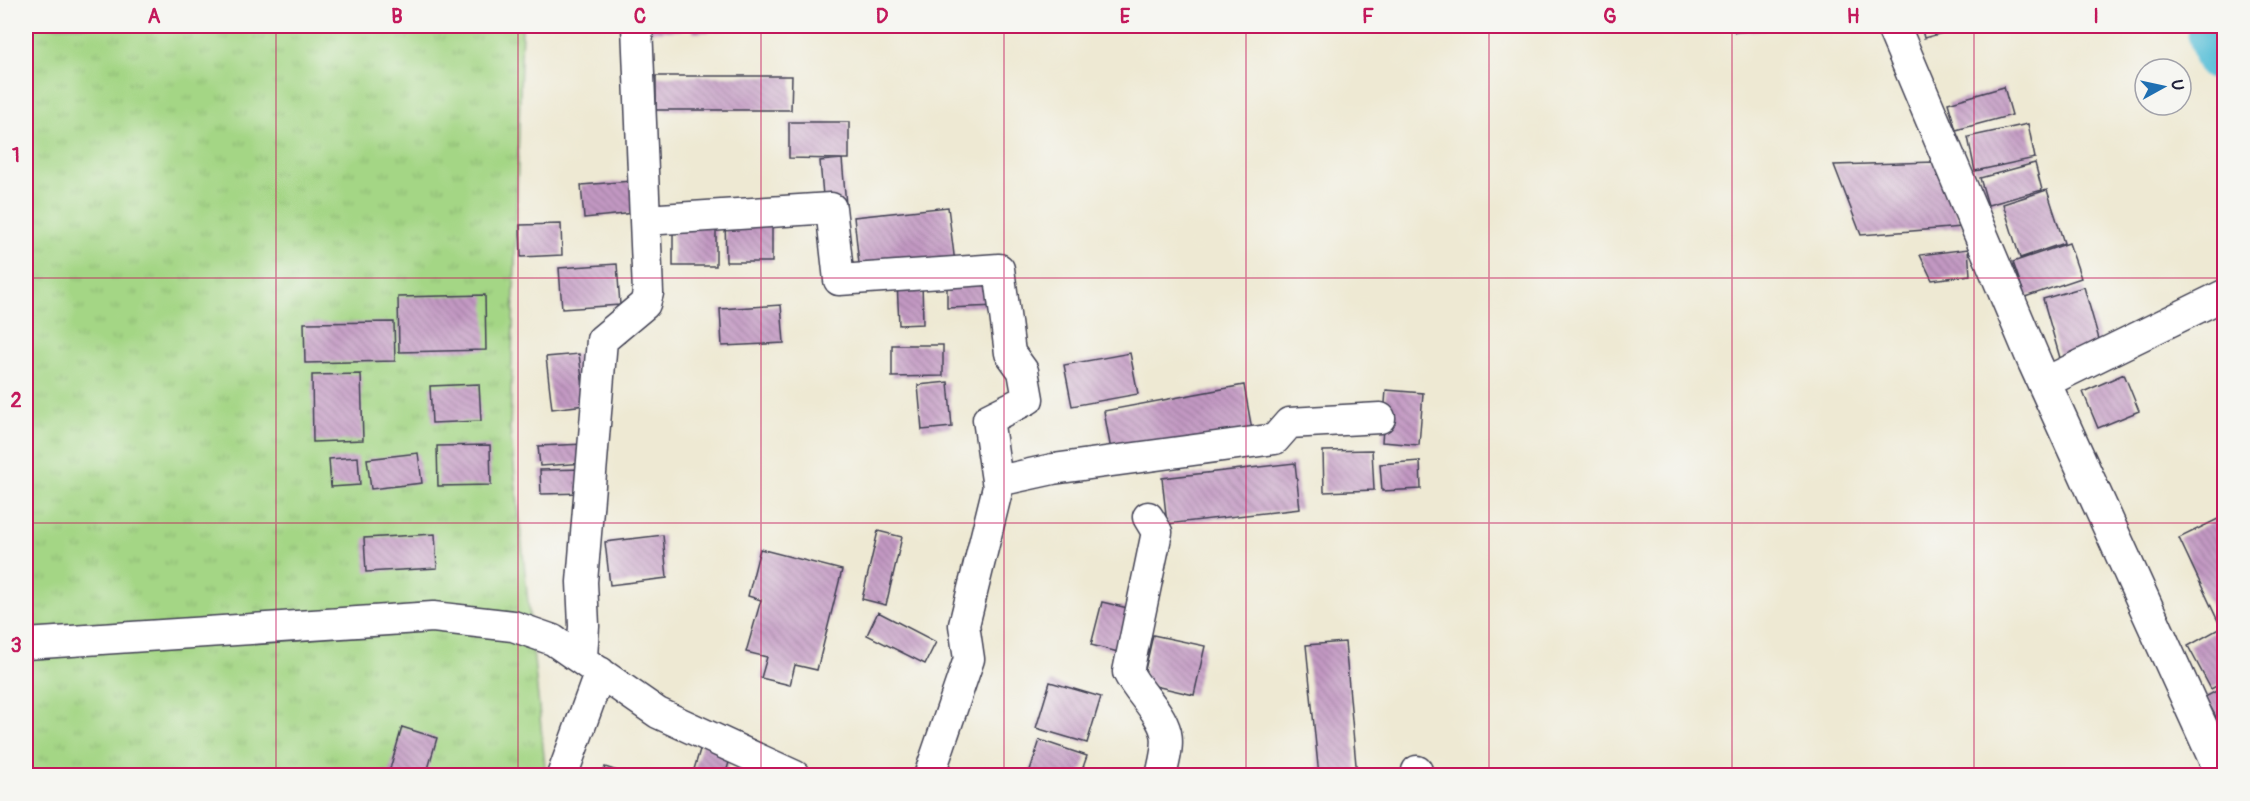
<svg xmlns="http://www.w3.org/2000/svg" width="2250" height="801" font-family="Pangolin,sans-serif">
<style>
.grass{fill:url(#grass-tufts);stroke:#637c60;stroke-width:1.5}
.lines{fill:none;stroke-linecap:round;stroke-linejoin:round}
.river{stroke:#5ac0d8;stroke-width:62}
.building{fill:url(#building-back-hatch)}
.minor-casing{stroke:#414052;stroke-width:33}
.tertiary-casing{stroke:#414052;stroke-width:36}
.minor{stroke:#fff;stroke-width:30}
.tertiary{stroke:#fff;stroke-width:33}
.grid{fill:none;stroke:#c2185b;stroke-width:1.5;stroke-opacity:0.55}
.neatline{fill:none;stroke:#c2185b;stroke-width:2}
.grid-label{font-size:20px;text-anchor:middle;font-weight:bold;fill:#c2185b}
</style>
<defs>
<pattern id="grass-tufts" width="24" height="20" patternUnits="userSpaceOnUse" patternTransform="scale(1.5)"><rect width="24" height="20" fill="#a4d685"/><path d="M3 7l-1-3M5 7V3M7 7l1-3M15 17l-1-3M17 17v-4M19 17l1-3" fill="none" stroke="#8db774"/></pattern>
<pattern id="building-back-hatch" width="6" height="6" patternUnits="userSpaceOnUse" patternTransform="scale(1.5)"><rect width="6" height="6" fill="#c399c3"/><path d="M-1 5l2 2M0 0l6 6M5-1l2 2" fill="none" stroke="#9e7ca0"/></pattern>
</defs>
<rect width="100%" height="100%" fill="#f6f6f2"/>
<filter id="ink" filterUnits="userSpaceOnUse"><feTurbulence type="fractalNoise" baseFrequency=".0167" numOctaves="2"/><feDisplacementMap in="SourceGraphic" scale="12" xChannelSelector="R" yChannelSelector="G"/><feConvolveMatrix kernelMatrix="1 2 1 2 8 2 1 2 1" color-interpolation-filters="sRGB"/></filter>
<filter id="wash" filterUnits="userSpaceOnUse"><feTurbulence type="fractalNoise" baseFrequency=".008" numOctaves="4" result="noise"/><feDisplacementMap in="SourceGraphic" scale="24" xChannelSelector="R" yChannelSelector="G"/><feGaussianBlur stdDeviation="1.35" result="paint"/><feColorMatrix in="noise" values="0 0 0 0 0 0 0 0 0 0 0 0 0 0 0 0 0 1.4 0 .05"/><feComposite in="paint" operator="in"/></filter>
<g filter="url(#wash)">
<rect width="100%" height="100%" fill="#eee9d3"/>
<path class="grass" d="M 26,26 L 522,26 L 510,428 L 546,775 L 26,775 Z"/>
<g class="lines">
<path class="river" d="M 2217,26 L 2224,52"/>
</g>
<g id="blocks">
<path class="building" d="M 649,26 L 684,26 L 684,30 L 650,32 Z
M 693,26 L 759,26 L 759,27 L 693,33 Z
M 1735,26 L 1795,26 L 1795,28 L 1735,32 Z
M 1921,26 L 1968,26 L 1924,38 Z
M 656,76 L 792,76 L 791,110 L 656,110 Z
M 2004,87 L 2012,115 L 1956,130 L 1948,103 Z
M 789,122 L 849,122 L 849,159 L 842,159 L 846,205 L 824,207 L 820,161 L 842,159 L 789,158 Z
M 2028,124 L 2035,158 L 1975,171 L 1968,137 Z
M 1935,162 L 1962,227 L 1861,235 L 1834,165 Z
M 2035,163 L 2042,190 L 1988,205 L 1980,178 Z
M 632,181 L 635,213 L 584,218 L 581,185 Z
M 2047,190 L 2064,243 L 2020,258 L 2003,204 Z
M 948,207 L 955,263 L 860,273 L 854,217 Z
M 725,220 L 772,220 L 772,262 L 726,262 Z
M 561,224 L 562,255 L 521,257 L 520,225 Z
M 673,226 L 716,226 L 716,266 L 673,266 Z
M 2069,243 L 2081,278 L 2025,297 L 2013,262 Z
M 1968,249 L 1970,275 L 1932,280 L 1920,255 Z
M 617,264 L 620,305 L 562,309 L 559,268 Z
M 997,277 L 998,306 L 947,308 L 947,278 Z
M 897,281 L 922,281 L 923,324 L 899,325 Z
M 2084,287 L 2101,346 L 2060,358 L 2043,299 Z
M 485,295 L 486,350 L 399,352 L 398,297 Z
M 781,305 L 784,343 L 722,346 L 720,309 Z
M 394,322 L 395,361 L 305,363 L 304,323 Z
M 892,345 L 943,345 L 943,376 L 892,377 Z
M 1130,353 L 1138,394 L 1072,406 L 1064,365 Z
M 579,354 L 585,405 L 552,409 L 546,357 Z
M 361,374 L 363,440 L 313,442 L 312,375 Z
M 2124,374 L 2139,411 L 2098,428 L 2083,392 Z
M 948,382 L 952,427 L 922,430 L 918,385 Z
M 479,384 L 481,421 L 432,423 L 430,386 Z
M 1244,385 L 1252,430 L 1112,456 L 1104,411 Z
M 1386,390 L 1423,393 L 1419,445 L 1382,442 Z
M 586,444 L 587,463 L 540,466 L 538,446 Z
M 490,445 L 491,485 L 438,486 L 437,446 Z
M 1372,450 L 1374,490 L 1324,492 L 1323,451 Z
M 418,453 L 422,483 L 371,489 L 367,459 Z
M 358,457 L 360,485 L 331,487 L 329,459 Z
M 1420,461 L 1421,489 L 1382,491 L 1380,464 Z
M 1295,463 L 1300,509 L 1167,524 L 1162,478 Z
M 585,469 L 585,493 L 541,494 L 540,470 Z
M 2224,516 L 2224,619 L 2218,621 L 2179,538 Z
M 878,531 L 902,537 L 886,605 L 862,599 Z
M 435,534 L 437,568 L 366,572 L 364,538 Z
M 663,535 L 667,578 L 610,585 L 605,542 Z
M 760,549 L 842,570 L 817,670 L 795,665 L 790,685 L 761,678 L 767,657 L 746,652 L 761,600 L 748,596 Z
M 1102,602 L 1132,609 L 1122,653 L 1091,645 Z
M 878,612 L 936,642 L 925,664 L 867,635 Z
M 2224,626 L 2224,682 L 2211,689 L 2188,646 Z
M 1153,635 L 1205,646 L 1194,695 L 1142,683 Z
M 1345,642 L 1357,776 L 1319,776 L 1306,645 Z
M 1050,682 L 1101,697 L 1087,743 L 1036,728 Z
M 2224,687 L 2224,724 L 2221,726 L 2205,697 Z
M 402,727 L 437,738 L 426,776 L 388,776 Z
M 1040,740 L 1087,756 L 1080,776 L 1048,776 L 1030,770 Z
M 702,743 L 732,752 L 725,776 L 692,776 Z
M 605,767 L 630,775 L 630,776 L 602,776 Z"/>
</g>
</g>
<g filter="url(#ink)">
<use href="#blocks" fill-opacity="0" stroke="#414052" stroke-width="1.5"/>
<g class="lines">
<g class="minor-casing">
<path id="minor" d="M 645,220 L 831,208 L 839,280 L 999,269 L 1010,353 L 1023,371 L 1028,399 L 988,419 L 998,487
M 2044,383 L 2224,295
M 1148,517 L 1157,532 L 1128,672 C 1138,693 1160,710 1166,733 C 1169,746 1164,762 1161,776
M 26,644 L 433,617 L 513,626 L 553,640 L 658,713 L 795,776
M 582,657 L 584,626 L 582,582 L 602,340 L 645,304 L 648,293 L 637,26
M 1417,771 L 1418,776
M 562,776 L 600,672
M 929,776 L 969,659 L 964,625 L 998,487 L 1003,480 L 1053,469 L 1275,439 L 1289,423 L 1380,418"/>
</g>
<g class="tertiary-casing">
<path id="tertiary" d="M 1893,26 L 2035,363 L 2223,776"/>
</g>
<use href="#minor" class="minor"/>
<use href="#tertiary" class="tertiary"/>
</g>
</g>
<path class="grid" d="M 276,26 L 276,776M 518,26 L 518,776M 761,26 L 761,776M 1004,26 L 1004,776M 1246,26 L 1246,776M 1489,26 L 1489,776M 1732,26 L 1732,776M 1974,26 L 1974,776M 26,278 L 2224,278M 26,523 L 2224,523"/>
<rect width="2250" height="801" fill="none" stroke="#f6f6f2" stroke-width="66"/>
<g transform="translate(2163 87) rotate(82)"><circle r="28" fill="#f6f6f2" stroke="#a1a1a9" stroke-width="1.5"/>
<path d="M0-4.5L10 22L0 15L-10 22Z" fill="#1f6fb2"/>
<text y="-9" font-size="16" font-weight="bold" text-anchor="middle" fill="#22223b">U</text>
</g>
<rect x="33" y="33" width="2184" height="735" class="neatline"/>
<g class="grid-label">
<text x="154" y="23">A</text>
<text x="397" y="23">B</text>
<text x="640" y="23">C</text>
<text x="882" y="23">D</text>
<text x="1125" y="23">E</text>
<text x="1368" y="23">F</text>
<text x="1610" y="23">G</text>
<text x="1853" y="23">H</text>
<text x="2096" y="23">I</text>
<text x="16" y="162">1</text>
<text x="16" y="407">2</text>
<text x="16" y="652">3</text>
</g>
</svg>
